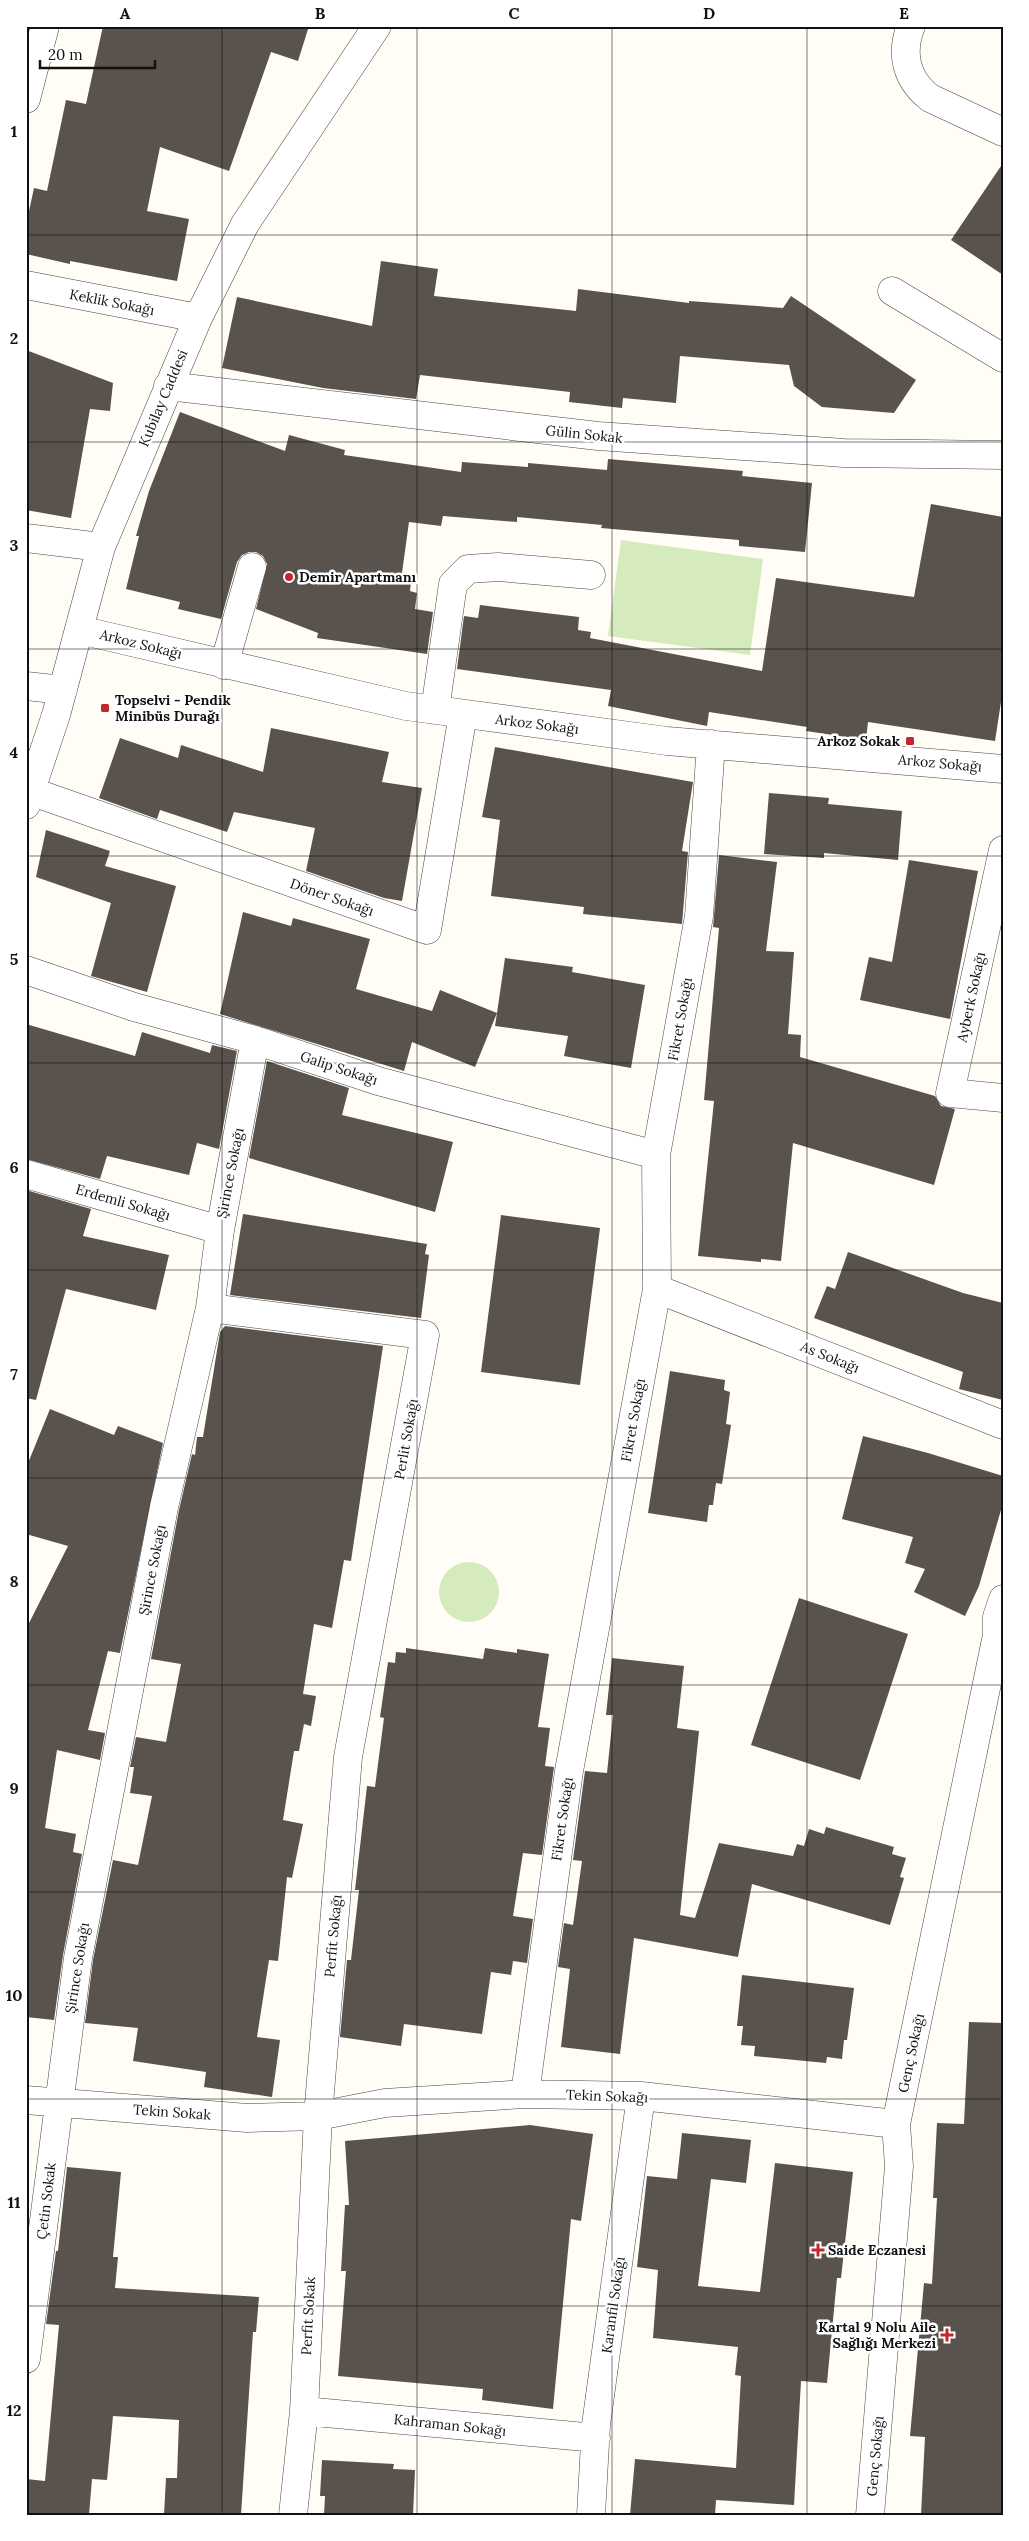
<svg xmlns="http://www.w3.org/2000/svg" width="1029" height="2541" font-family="Lora,serif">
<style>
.green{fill:#d5ebbd}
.building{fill:#5a524d}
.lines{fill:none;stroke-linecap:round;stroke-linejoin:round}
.minor-casing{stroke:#444;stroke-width:29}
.minor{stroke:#fff;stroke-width:28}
.grid{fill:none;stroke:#111;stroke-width:1;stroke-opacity:0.55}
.poi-dot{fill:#c4262e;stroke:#fff;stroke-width:2}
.labels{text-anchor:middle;stroke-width:5;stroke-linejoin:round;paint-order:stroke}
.street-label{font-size:14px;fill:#111;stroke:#fff}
.poi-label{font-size:14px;font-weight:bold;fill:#111;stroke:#fff;text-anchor:start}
.neatline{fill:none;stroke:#111;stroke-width:2}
.grid-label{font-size:16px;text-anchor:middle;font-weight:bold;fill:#111}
</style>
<rect width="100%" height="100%" fill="#fffdf5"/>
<path class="green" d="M 621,540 L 763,559 L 750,655 L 608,636 Z
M439 1592a30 30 0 1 1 60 0a30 30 0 1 1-60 0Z"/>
<path class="building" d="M 103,26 L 309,26 L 298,61 L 271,52 L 229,171 L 160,147 L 147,211 L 189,219 L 177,281 L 70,261 L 70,264 L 26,254 L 26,225 L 34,188 L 47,191 L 66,100 L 86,104 Z
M 1003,163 L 1003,275 L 951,240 Z
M 381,261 L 438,269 L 434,296 L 576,311 L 578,289 L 689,303 L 689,301 L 783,308 L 791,296 L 916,380 L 894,413 L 822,407 L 794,386 L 789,365 L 680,356 L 676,403 L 623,398 L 622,408 L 569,402 L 570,392 L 420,375 L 416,399 L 323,388 L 222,368 L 237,297 L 372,326 Z
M 26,350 L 113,383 L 110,411 L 90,409 L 71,518 L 26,510 Z
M 180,412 L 285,451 L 289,435 L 345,450 L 344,455 L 461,472 L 462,462 L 528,467 L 528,463 L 607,470 L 608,459 L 743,471 L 742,476 L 812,483 L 805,552 L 739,546 L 739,540 L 601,528 L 602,525 L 517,517 L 517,522 L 443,516 L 441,526 L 409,522 L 401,580 L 411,582 L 410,591 L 417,593 L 415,609 L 433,612 L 427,654 L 317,638 L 318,633 L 256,609 L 267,564 L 263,556 L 256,552 L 249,552 L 242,555 L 237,562 L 221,619 L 178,609 L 180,602 L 126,589 L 139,536 L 136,536 L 149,491 Z
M 931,504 L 1003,517 L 1003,689 L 995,741 L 868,722 L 866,740 L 806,731 L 807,727 L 709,712 L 707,726 L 608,706 L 611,690 L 457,669 L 464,616 L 478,618 L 480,605 L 579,617 L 578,630 L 591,632 L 590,638 L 762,671 L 776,578 L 914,597 Z
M 271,728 L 389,752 L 382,782 L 422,788 L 402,901 L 384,898 L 306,871 L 315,828 L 234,812 L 227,832 L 160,810 L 157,819 L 99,798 L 120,738 L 178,758 L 181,745 L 263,772 Z
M 495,747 L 693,782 L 682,851 L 688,852 L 682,924 L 583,914 L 584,907 L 491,896 L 500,820 L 482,817 Z
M 769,793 L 829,798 L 828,804 L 902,811 L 898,860 L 824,853 L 824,858 L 764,854 Z
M 46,830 L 110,851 L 105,866 L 176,886 L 147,992 L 91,976 L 111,903 L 36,877 Z
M 719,855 L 777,862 L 766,951 L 794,952 L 788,1034 L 801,1035 L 800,1057 L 935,1096 L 941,1106 L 955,1109 L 934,1185 L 793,1143 L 781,1261 L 761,1259 L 761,1262 L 698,1256 L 714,1101 L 704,1100 L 719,928 L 713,927 Z
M 909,860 L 978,871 L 950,1019 L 860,1000 L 869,957 L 892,962 Z
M 243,912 L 291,926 L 293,918 L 370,939 L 356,989 L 432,1011 L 440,990 L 497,1013 L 505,958 L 573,967 L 572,972 L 645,985 L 631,1068 L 564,1056 L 568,1036 L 495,1026 L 497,1013 L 475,1067 L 412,1042 L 404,1071 L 220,1014 Z
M 26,1024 L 135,1056 L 142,1032 L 210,1053 L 212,1045 L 237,1051 L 219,1149 L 197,1143 L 189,1175 L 107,1156 L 100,1179 L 26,1159 Z
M 267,1061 L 349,1088 L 342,1115 L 453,1142 L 435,1212 L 249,1158 Z
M 26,1190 L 91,1209 L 83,1236 L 169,1255 L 156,1310 L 66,1289 L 36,1400 L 26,1398 Z
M 243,1214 L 427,1244 L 425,1254 L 429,1255 L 421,1318 L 230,1295 Z
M 501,1215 L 600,1228 L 580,1385 L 481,1372 Z
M 848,1252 L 963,1293 L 1003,1303 L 1003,1400 L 959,1389 L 963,1372 L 814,1318 L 827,1286 L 835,1289 Z
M 225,1326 L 383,1346 L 351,1561 L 344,1560 L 332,1628 L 314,1624 L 303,1694 L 316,1696 L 311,1726 L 304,1724 L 299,1751 L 294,1751 L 283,1820 L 303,1824 L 292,1878 L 287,1877 L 278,1961 L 269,1960 L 257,2037 L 280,2040 L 272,2097 L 204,2087 L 206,2072 L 133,2061 L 138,2028 L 85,2023 L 93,1960 L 113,1860 L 138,1865 L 152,1796 L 130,1793 L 134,1767 L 130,1767 L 136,1737 L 166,1742 L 181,1664 L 151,1659 L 179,1510 L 192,1454 L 195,1455 L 197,1437 L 203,1437 L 220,1332 Z
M 670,1371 L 725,1380 L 724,1390 L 730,1392 L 726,1424 L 731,1425 L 722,1484 L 716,1483 L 713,1505 L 709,1505 L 707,1522 L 648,1513 Z
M 50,1409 L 114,1435 L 118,1426 L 163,1443 L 120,1653 L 108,1651 L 88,1730 L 105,1733 L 100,1760 L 57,1750 L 45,1828 L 76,1834 L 73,1852 L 82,1854 L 63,1955 L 54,2020 L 26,2017 L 26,1629 L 68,1546 L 26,1534 L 26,1468 Z
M 863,1436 L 928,1453 L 1003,1476 L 1003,1503 L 979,1586 L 965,1616 L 914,1592 L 925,1569 L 905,1563 L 913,1537 L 842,1519 Z
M 799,1598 L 908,1634 L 860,1780 L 751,1745 Z
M 406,1648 L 483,1659 L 485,1648 L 517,1653 L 517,1649 L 549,1654 L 538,1727 L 550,1728 L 545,1766 L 554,1767 L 542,1855 L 523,1853 L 513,1916 L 533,1919 L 527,1963 L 513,1961 L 511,1975 L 491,1972 L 482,2034 L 404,2024 L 401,2046 L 340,2037 L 347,1960 L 351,1960 L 359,1890 L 355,1890 L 367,1786 L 375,1787 L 384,1718 L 380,1717 L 388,1662 L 395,1663 L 396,1652 L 406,1653 Z
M 612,1658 L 684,1666 L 677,1728 L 699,1731 L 680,1915 L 695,1918 L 719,1843 L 793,1856 L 797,1844 L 804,1846 L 809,1829 L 824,1834 L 826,1827 L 894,1847 L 892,1854 L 906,1858 L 900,1877 L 904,1878 L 890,1925 L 752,1884 L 738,1957 L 634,1938 L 620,2054 L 561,2047 L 570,1969 L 558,1967 L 564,1923 L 573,1925 L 582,1861 L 573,1860 L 585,1771 L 607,1773 L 613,1715 L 606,1715 Z
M 742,1975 L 854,1988 L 847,2040 L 844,2040 L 842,2059 L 827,2057 L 826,2063 L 754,2056 L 755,2046 L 741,2045 L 743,2026 L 737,2026 Z
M 969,2022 L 1003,2023 L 1003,2515 L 921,2515 L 925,2437 L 910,2436 L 924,2283 L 932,2284 L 937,2198 L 933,2198 L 937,2123 L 964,2124 Z
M 530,2125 L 593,2134 L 581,2221 L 571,2219 L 553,2409 L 482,2400 L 483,2389 L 338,2376 L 346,2271 L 341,2271 L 345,2205 L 349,2205 L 345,2141 Z
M 682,2133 L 751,2140 L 746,2183 L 711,2179 L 698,2286 L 760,2292 L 775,2163 L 853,2172 L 841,2278 L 837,2278 L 827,2383 L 801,2381 L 794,2505 L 716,2500 L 715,2515 L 630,2515 L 635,2459 L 736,2468 L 741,2376 L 735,2375 L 738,2347 L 653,2338 L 658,2270 L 637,2267 L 647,2176 L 677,2179 Z
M 67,2167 L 121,2172 L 113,2257 L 118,2257 L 115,2288 L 259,2297 L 256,2332 L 253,2332 L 241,2515 L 164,2515 L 166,2478 L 177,2478 L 179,2420 L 113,2416 L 107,2480 L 92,2479 L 89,2515 L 26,2515 L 26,2479 L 45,2481 L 59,2325 L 46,2324 L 56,2251 L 58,2251 Z
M 322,2460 L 394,2464 L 393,2469 L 415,2470 L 413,2515 L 324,2515 L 325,2496 L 320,2496 Z"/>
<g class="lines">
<g class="minor-casing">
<path id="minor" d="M 911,26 C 900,54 906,79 930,98 L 1003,132
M 26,99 L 45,26
M 26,285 L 198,318
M 892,291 L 1003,358
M 168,386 L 598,436 L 844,453 L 1003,455
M 26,538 L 101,547
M 80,630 L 406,706 L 667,741 L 1003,769
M 224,665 L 252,567
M 26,686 L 63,690
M 435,710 L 453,584 L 468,569 L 498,567 L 591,575
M 30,791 L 427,930 L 463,714
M 26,805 L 56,715 L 101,547 L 198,318 L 245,224 L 377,26
M 1003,850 L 950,1093 L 1003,1098
M 26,970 L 134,1007 L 255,1040 L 378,1081 L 656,1155
M 26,1174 L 220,1230
M 657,1289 L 1003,1425
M 210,1308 L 425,1335 L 348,1757 L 318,2116 L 304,2411 L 293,2515
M 525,2094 L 569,1771 L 657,1289 L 656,1155 L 699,916 L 711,744
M 26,2100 L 247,2118 L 318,2116 L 385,2103 L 525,2094 L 641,2096 L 896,2124
M 26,2359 L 78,1958 L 164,1507 L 210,1308 L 220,1230 L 255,1040
M 304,2411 L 596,2438
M 591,2515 L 596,2425 L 641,2096
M 870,2515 L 899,2166 L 896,2124 L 997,1635 L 997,1617 L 1003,1599"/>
</g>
<use href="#minor" class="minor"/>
</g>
<path class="grid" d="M 222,26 L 222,2515M 417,26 L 417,2515M 612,26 L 612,2515M 807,26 L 807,2515M 26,235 L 1003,235M 26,442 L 1003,442M 26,649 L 1003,649M 26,856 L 1003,856M 26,1063 L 1003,1063M 26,1270 L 1003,1270M 26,1478 L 1003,1478M 26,1685 L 1003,1685M 26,1892 L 1003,1892M 26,2099 L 1003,2099M 26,2306 L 1003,2306"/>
<g class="poi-dot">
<circle cx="289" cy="577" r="5"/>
<rect x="100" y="703" width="10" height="10" rx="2.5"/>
<rect x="905" y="736" width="10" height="10" rx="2.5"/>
<path d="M815.5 2242.5h5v5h5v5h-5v5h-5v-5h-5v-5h5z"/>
<path d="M944.5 2327.5h5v5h5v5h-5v5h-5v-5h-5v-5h5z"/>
</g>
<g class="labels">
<g class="street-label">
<text transform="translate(112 302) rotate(11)" y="5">Keklik Sokağı</text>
<text transform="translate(163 398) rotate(-67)" y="5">Kubilay Caddesi</text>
<text transform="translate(584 434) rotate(6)" y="5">Gülin Sokak</text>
<text transform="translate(141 644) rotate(14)" y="5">Arkoz Sokağı</text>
<text transform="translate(537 724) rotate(7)" y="5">Arkoz Sokağı</text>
<text transform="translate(940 763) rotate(5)" y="5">Arkoz Sokağı</text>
<text transform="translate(332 897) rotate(19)" y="5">Döner Sokağı</text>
<text transform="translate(971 997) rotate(-78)" y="5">Ayberk Sokağı</text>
<text transform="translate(680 1019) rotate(-80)" y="5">Fikret Sokağı</text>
<text transform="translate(339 1068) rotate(18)" y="5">Galip Sokağı</text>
<text transform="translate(230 1173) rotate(-79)" y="5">Şirince Sokağı</text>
<text transform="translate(123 1202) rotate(16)" y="5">Erdemli Sokağı</text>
<text transform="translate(830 1357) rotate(22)" y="5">As Sokağı</text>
<text transform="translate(633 1420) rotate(-80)" y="5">Fikret Sokağı</text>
<text transform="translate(406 1439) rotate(-80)" y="5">Perlit Sokağı</text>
<text transform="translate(152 1570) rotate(-79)" y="5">Şirince Sokağı</text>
<text transform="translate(562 1819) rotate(-82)" y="5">Fikret Sokağı</text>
<text transform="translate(333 1936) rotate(-85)" y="5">Perfit Sokağı</text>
<text transform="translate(77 1968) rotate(-81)" y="5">Şirince Sokağı</text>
<text transform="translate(911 2053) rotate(-78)" y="5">Genç Sokağı</text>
<text transform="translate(607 2096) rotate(2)" y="5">Tekin Sokağı</text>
<text transform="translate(172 2112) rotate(4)" y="5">Tekin Sokak</text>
<text transform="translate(46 2201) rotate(-83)" y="5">Çetin Sokak</text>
<text transform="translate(613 2305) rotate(-82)" y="5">Karanfil Sokağı</text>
<text transform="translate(308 2316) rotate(-87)" y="5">Perfit Sokak</text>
<text transform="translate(450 2425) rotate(6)" y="5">Kahraman Sokağı</text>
<text transform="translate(875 2456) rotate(-85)" y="5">Genç Sokağı</text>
</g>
<g class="poi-label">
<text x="299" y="582">Demir Apartmanı</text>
<text x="115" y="705">Topselvi - Pendik<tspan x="115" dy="16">Minibüs Durağı</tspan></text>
<text x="900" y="746" text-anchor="end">Arkoz Sokak</text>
<text x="828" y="2255">Saide Eczanesi</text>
<text x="936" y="2332" text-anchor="end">Kartal 9 Nolu Aile<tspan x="936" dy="16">Sağlığı Merkezi</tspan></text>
</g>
</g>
<rect width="1029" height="2541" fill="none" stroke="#ffffff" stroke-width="55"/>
<path d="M40 60v8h115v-8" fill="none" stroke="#111111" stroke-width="2.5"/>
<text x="48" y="60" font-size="15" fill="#111111" stroke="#ffffff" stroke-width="4" paint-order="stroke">20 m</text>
<rect x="28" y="28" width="974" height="2486" class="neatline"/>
<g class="grid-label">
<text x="125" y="19">A</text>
<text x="320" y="19">B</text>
<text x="514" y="19">C</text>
<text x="709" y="19">D</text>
<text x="904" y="19">E</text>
<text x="14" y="137">1</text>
<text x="14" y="344">2</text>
<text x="14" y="551">3</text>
<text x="14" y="758">4</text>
<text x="14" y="965">5</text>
<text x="14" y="1173">6</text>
<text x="14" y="1380">7</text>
<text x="14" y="1587">8</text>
<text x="14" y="1794">9</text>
<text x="14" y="2001">10</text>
<text x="14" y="2208">11</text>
<text x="14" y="2416">12</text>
</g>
</svg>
